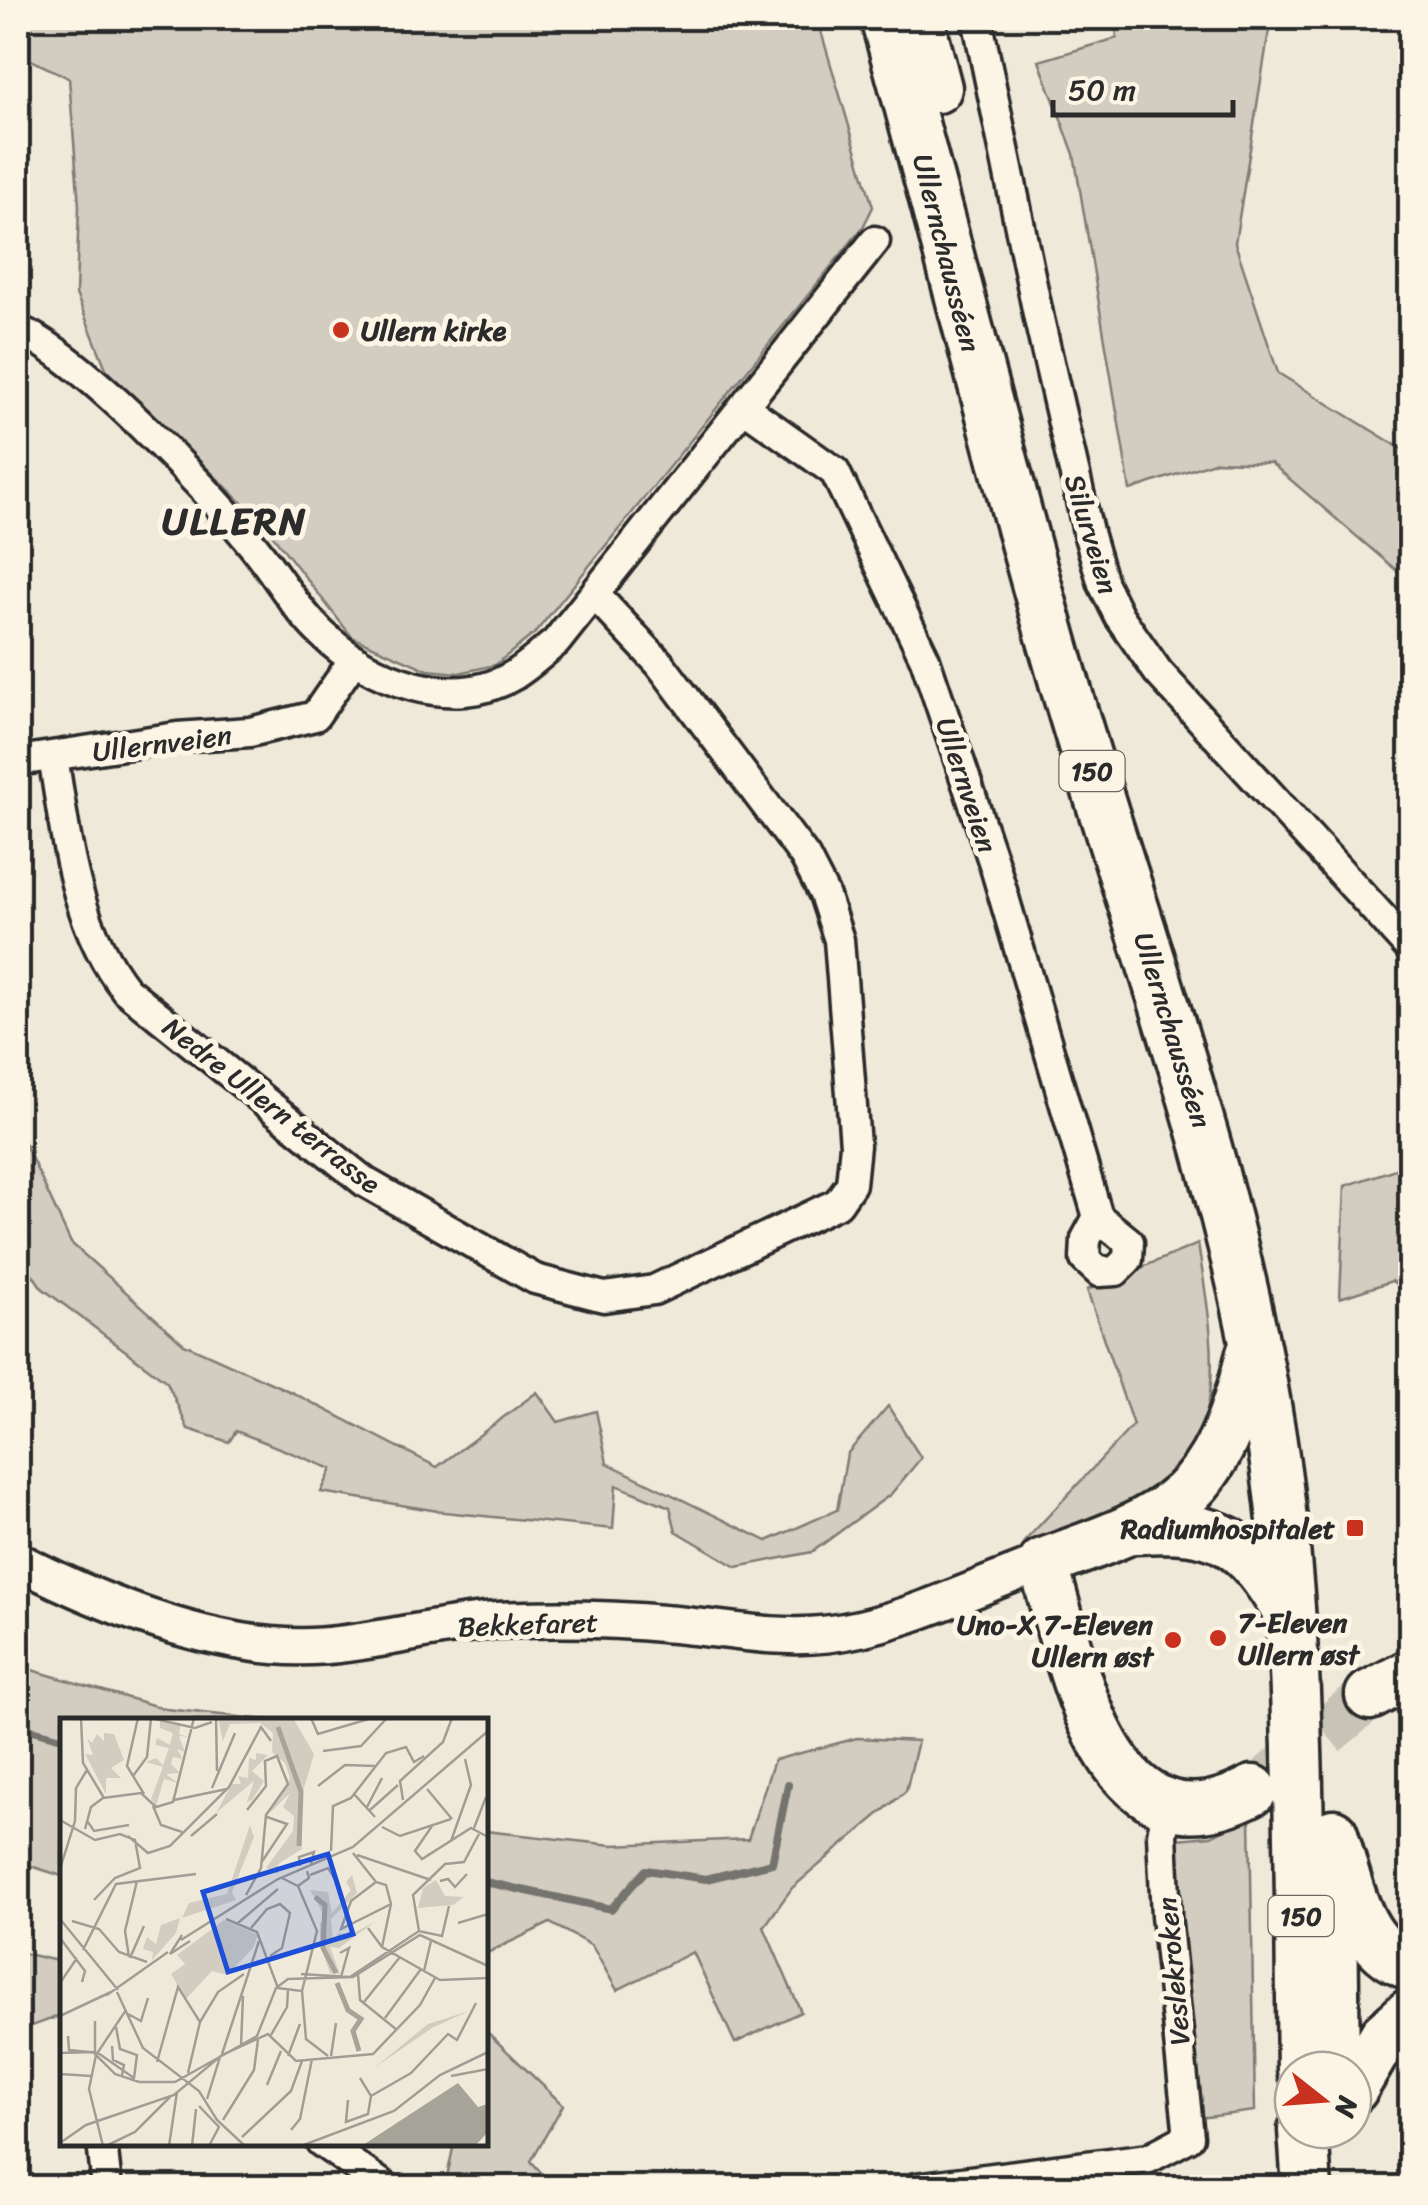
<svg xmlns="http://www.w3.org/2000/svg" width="1428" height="2205" font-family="Sriracha,sans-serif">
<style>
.green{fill:#d2cdc0;stroke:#7e7c76;stroke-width:2.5}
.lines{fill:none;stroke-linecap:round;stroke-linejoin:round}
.stream{stroke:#75736d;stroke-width:8}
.trunk-tunnel{stroke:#c8c3b7;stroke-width:48;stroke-dasharray:48 24;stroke-linecap:butt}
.minor-casing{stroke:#2b2b2b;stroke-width:35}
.tertiary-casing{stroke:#2b2b2b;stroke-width:42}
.trunk-casing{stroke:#2b2b2b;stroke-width:55}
.minor{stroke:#fcf5e5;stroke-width:28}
.tertiary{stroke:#fcf5e5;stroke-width:35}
.trunk{stroke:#fcf5e5;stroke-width:48}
.poi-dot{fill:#c8321e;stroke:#fcf5e5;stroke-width:4}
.labels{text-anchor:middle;stroke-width:10;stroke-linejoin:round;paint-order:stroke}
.shield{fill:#fcf5e5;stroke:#6a6863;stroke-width:2.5}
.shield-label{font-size:25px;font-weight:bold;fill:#2b2b2b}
.street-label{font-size:28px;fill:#2b2b2b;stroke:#fcf5e5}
.poi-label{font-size:28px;font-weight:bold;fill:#2b2b2b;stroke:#fcf5e5;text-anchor:start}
.district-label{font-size:38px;font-weight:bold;letter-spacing:2.5px;fill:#2b2b2b;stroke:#fcf5e5}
.inset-river{fill:none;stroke:#a6a399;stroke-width:5}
.inset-road{fill:none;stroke:#a19d94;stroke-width:2.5}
.view{fill:#1d4ed8;fill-opacity:0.15;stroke:#1d4ed8;stroke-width:5}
.inset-edge{fill:none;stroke:#2b2b2b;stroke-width:5}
</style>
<rect width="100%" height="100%" fill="#efe9da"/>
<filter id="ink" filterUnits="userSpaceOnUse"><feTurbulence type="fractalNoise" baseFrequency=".01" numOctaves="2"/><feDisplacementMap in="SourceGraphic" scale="20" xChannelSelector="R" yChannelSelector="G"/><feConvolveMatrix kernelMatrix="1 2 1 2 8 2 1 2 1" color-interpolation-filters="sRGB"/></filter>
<g filter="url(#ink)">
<path class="green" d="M 18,18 L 817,18 L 873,207 L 863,227 L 535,633 L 495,665 L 459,673 L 428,670 L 352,637 L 263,523 L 107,371 L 76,294 L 79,206 L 69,78 L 18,54 Z
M 1115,18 L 1271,18 L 1235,243 L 1278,373 L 1410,454 L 1410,582 L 1271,463 L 1217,461 L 1130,490 L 1074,154 L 1039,61 L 1117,38 Z
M 18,1129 L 71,1243 L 184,1344 L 291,1392 L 437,1467 L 537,1392 L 558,1422 L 596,1411 L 607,1463 L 767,1541 L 837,1510 L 847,1454 L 888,1406 L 921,1458 L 891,1494 L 812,1552 L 737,1567 L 676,1531 L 670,1507 L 616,1485 L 613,1529 L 444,1512 L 321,1492 L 332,1469 L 236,1431 L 229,1442 L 188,1429 L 167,1382 L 42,1288 L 18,1253 Z
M 1410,1164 L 1410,1295 L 1392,1281 L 1340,1298 L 1345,1186 Z
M 1198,1244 C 1214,1347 1238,1451 1126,1509 C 1096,1525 1056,1532 1023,1543 L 1133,1425 L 1087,1290 Z
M 18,1666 L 166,1709 L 267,1720 L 62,1720 L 62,1876 L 18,1862 Z
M 857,1738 L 918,1741 L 906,1791 L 792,1888 L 764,1927 L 801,2012 L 735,2043 L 693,1952 L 617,1990 L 592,1946 L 550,1923 L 485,1954 L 485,1831 L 613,1845 L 748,1839 L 774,1760 Z
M 1250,1817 L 1255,2111 L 1199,2118 L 1176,1839 L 1211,1836 Z
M 18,1952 L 62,1962 L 62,2015 L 18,2031 Z
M 485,2030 L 563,2105 L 531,2161 L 554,2187 L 445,2187 L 454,2143 L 485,2142 Z"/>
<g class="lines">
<path class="stream" d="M 18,1722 L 21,1727 L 62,1738
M 485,1882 L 611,1909 L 646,1870 L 706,1879 L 772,1863 L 788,1785"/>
<path class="trunk-tunnel" d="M 1270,1779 L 1370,1695"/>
<g class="minor-casing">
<path id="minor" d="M 977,18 L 1039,319 L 1089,536 L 1103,584 L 1119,616 L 1158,672 L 1410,948
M 18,330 C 78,353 208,489 251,543 C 275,572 294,607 321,633 C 368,679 452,713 514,675 C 529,666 542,653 556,642 L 875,241
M 745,408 L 835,472 L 925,659 L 995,867 L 1098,1217 L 1129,1242 L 1128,1259 L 1116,1271 L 1099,1272 L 1085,1259 L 1086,1239 L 1098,1217
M 53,757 C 67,839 73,923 126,990 L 365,1182 L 535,1279 L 604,1297 L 654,1290 L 838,1203 L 851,1184 L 855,1145 L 839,940 L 824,894 L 805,857 L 660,664 L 596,596
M 18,761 L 177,737 L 250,732 L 315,716 L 353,661
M 102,2142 L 107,2188
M 321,2142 L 387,2188
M 915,2188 L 1149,2158 L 1189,2137 L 1166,1916 L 1162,1835 L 1167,1805"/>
</g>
<g class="tertiary-casing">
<path id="tertiary" d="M 18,1561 C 103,1605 223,1653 321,1646 C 384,1642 446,1622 509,1620 C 562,1618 616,1619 668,1624 C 721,1628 774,1640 827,1634 C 900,1626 974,1587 1043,1563"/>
</g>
<g class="trunk-casing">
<path id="trunk" d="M 885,18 C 947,238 1000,461 1064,682 C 1134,922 1224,1157 1266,1405 C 1304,1625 1298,1848 1302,2070
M 919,18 L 937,88
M 1251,1354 C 1216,1499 1177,1515 1043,1563 C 1073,1661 1104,1869 1253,1790
M 1136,1529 C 1221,1524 1245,1540 1288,1613
M 1370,1695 L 1410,1674
M 1333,1834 C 1348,1881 1357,1949 1410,1965
M 1333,1909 L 1335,2070
M 1353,2089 L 1384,2036 L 1410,2013
M 1303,2130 L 1307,2188"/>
</g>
<use href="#minor" class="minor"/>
<use href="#tertiary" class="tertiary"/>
<use href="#trunk" class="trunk"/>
</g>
</g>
<g class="poi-dot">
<circle cx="341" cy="330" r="10"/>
<rect x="1345" y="1518" width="20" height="20" rx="5"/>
<circle cx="1218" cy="1638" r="10"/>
<circle cx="1173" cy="1640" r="10"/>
</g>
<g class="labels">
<g class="shield">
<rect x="1059.5" y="751" width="65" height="40" rx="8"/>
<rect x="1268.5" y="1896" width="65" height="40" rx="8"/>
</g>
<g class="shield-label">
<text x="1092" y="780">150</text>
<text x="1301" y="1925">150</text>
</g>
<g class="street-label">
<text transform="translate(947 253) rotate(76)" y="10">Ullernchausséen</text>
<text transform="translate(1092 534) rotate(73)" y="10">Silurveien</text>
<text transform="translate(162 743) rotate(-7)" y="10">Ullernveien</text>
<text transform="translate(967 785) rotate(72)" y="10">Ullernveien</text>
<text transform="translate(1173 1030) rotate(73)" y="10">Ullernchausséen</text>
<text transform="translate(272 1105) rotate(38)" y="10">Nedre Ullern terrasse</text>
<text transform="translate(528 1624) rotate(-2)" y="10">Bekkefaret</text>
<text transform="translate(1173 1971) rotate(-95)" y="10">Veslekroken</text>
</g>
<g class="poi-label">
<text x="361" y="340">Ullern kirke</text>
<text x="1335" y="1538" text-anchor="end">Radiumhospitalet</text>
<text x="1238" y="1632">7-Eleven<tspan x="1238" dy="32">Ullern øst</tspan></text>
<text x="1153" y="1634" text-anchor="end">Uno-X 7-Eleven<tspan x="1153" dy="32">Ullern øst</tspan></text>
</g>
<g class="district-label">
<text x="235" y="534">ULLERN</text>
</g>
</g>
<g transform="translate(60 1718)">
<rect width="428" height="428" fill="#efe9da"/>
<path d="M 158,0 L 233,0 L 254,36 L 242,77 L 242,131 L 218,146 L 218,156 L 206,150 L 233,113 L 234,98 L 223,89 L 230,75 L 209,96 L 230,60 L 225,45 L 212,34 L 213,15 L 200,5 L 170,6 L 163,23 ZM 100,3 L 121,6 L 119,16 L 128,19 L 119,18 L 125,34 L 117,31 L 123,41 L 113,39 L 111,46 L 120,55 L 106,56 L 118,65 L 104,61 L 96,88 L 91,81 L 103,49 L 86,44 L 96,40 L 103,47 L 109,30 L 95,27 L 97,20 L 110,27 L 113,15 L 100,10 ZM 44,15 L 54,16 L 64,42 L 51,50 L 61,60 L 46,60 L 46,76 L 25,36 L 33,37 L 27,20 L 32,25 L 37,16 L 44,23 ZM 196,35 L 208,37 L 192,53 L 204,63 L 192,82 L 187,84 L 194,63 L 156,95 L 172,66 L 181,66 L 178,58 L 188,60 L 189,40 L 196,42 ZM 190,107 L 194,119 L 172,174 L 176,182 L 122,200 L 129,185 L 167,176 ZM 292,157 L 297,175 L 271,201 L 273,223 L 278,215 L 292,216 L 316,203 L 279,230 L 270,229 L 280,256 L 270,255 L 260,227 L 260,205 L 266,201 L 250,172 L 268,174 L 272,195 L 291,172 L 286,164 ZM 376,162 L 385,178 L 404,179 L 393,187 L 358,190 L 363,170 ZM 120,200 L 116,215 L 92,242 L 93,234 L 83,231 L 87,219 L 96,226 L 101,207 ZM 164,202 L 198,217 L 193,230 L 167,257 L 152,253 L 126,281 L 111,256 L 125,246 L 117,237 ZM 409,293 L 372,310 L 314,350 L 368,306 Z" fill="#d2cdc0"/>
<path d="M 398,365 L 418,389 L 427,386 L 427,415 L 416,427 L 303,427 Z" fill="#a6a399"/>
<path class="inset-river" d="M 218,9 L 241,74 L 239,128M 255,179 L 265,187 L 263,230 L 276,255M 277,265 L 288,292 L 301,301 L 293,313 L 299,333"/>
<path class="inset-road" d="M 21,0 L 23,45 L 44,80M 78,0 L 67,48 L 84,76M 156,0 L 157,53M 251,0 L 258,16 L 312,0M 263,33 L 301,28 L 327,0M 73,58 L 87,39 L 91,0 L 135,10 L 152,4M 258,68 L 285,47 L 315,48M 152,70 L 175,15M 367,71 L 392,101M 294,76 L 315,99M 114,82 L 167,71M 343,82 L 340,63 L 383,24 L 392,0M 93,88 L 101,107 L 122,114M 307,89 L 322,60M 310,92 L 338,67M 0,102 L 35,122 L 60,116 L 75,122 L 80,150 L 55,160 L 34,182M 28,104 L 34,113 L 69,107M 372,108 L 355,133 L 362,141 L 411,110 L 428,119M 322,109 L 340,118 L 391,101M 414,110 L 426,79M 25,111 L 31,89 L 43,80 L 81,75 L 96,89 L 113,84 L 134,0M 68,118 L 88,135 L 110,128 L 169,69 L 201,9 L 211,23M 131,118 L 157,96M 391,123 L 411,67 L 405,41M 271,133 L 273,88 L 291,80 L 326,35 L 346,29 L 354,44 L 364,38M 293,135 L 316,164M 297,137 L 371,162M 201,145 L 227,106 L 207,99M 240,148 L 239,139 L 254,134 L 251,146M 0,151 L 15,103 L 16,70 L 27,52M 250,157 L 268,150 L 278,166M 222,160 L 238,168 L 249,160 L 247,153M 380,163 L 388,161 L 395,169 L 407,156M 316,164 L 326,167 L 331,186 L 281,211 L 291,183 ZM 238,168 L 257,213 L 242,273M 186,177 L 201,150 L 206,97 L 228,66 L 217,38 L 205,43 L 206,68 L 187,92M 0,201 L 58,272M 166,201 L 197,214 L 218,270 L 242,273 L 246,321 L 268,338M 12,203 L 39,211 L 59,234 L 87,244M 178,205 L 218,171M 398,205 L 428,196M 191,210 L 207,191 L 220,186 L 230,195 L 222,230 L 210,238M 308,210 L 322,229 L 380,262 L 428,260M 359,213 L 353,177 L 385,146 L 404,144 L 420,114M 428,213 L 428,245M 122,217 L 110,236 L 130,223M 0,220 L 25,253 L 22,264M 121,222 L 218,161 L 293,129 L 428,13M 322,229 L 331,186M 23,232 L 56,166 L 136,156M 280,235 L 289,230 L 281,259M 69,239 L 65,213 L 77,163M 70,240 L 84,208M 364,253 L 371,223M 241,256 L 290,259 L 359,213 L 382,218 L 389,188M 298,256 L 300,282 L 337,312M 0,265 L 17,240M 57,274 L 83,330 L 139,373 L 157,402 L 185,428M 47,277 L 108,234M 304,284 L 340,239M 68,296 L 81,303 L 88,280M 0,298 L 51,274M 325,300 L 361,251M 140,304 L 158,274 L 184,256M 211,317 L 227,289 L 228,272M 8,318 L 9,332 L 38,335 L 74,360 L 77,337 L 60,331 L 56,309M 52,328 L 53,342 L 64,347 L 62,357M 181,328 L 183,278M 35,334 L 35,303M 0,335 L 33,334 L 55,356 L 79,364 L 115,364 L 197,318 L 216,270 L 228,261 L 293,259 L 360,217 L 428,248M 162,336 L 199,223M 228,338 L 240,306M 271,338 L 276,305M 97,344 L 118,269 L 140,304 L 128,355M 0,356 L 31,358M 391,358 L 428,351M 207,367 L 221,333M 311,378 L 351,355 L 388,316 L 397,322 L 416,285M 147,381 L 160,339M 288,382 L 286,404 L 308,396 L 311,378 L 300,360M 139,388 L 159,409 L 149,428M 163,402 L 194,352 L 198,322M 231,412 L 240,401 L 252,341M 182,419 L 231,373 L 242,343M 0,425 L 26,407 L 114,377 L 162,337 L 208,316 L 236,343 L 313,336 L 360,287 L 375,260M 43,428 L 29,371 L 36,337 L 66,292M 46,428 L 75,414 L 111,378M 109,428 L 117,374M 132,428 L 136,391M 241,428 L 334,393 L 380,357 L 428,334"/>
<path class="view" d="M 268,136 L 293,216 L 168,254 L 143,174 Z"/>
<rect width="428" height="428" class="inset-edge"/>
</g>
<rect width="1428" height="2205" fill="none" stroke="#fcf5e5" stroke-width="60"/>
<rect x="30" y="30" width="1368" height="2145" fill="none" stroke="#2b2b2b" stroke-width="4" filter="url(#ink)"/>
<g transform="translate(1323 2100) rotate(107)"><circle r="48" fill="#fcf5e5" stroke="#a8a49b" stroke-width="2.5"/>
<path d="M0-8L18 38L0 25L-18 38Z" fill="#c8321e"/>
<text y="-15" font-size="28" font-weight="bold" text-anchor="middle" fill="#2b2b2b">N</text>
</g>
<path d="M1053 100v15h180v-15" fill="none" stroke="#2b2b2b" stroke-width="5"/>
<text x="1068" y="100" font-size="30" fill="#2b2b2b" stroke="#fcf5e5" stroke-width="8" paint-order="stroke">50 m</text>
</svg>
